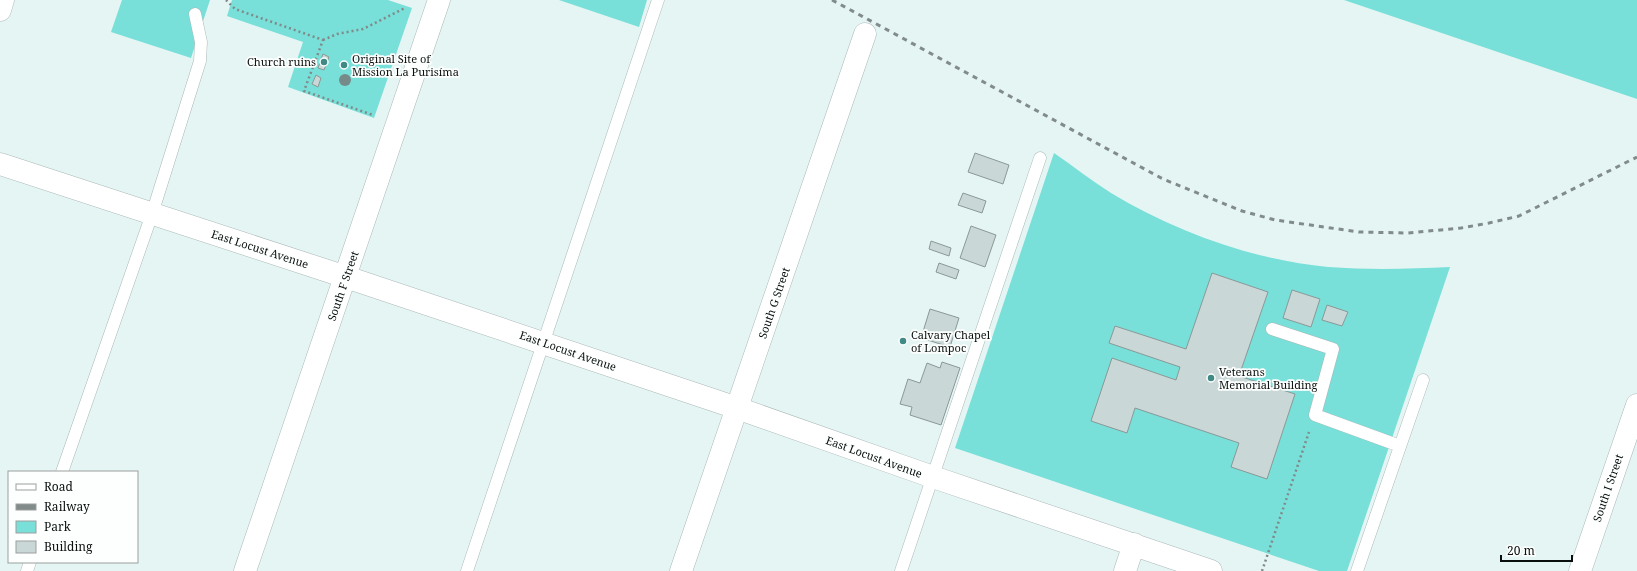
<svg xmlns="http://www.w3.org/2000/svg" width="1637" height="571" font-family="'Noto Serif',serif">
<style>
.green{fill:#78dfd9}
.building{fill:#c9d8d7;stroke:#8a9997}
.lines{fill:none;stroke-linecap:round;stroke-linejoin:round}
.service-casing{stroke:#aab9b7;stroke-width:13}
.minor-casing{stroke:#aab9b7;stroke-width:23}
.tertiary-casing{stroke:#aab9b7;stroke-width:23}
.path{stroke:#808a89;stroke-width:2.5;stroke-dasharray:2 3;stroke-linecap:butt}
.service{stroke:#fff;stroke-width:12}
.minor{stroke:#fff;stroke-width:22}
.tertiary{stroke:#fff;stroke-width:22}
.rail{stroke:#808b8a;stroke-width:3;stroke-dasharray:5 5;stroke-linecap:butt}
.tree{fill:#768b89}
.poi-dot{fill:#418985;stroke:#fcfffe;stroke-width:1.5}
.labels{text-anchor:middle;stroke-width:3.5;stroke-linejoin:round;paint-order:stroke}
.poi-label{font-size:11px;fill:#0a0f0e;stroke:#fcfffe;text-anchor:start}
.street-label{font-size:11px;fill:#0a0f0e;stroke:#fcfffe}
</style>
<rect width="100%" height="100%" fill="#e5f5f3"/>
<path class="green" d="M 122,0 L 210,0 L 191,58 L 111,32 Z
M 232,0 L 388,0 L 412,8 L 374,118 L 288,87 L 303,42 L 227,16 Z
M 559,0 L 647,0 L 639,27 Z
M 1344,0 L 1637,0 L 1637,99 Z
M 1054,153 C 1073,166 1092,181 1111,193 C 1176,232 1253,260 1328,267 C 1369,270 1409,269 1450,267 L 1347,571 L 1319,571 L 955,448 Z"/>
<path class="building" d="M 323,54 L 329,57 L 324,70 L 318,68 Z
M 316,75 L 321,78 L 318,87 L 312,84 Z
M 975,153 L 1009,165 L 1003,184 L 968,172 Z
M 963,193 L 986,201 L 982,213 L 958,205 Z
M 971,226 L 996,235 L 985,267 L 960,258 Z
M 931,241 L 951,248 L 949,256 L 929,249 Z
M 939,263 L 959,270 L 956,279 L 936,272 Z
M 1212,273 L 1268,292 L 1239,376 L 1295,394 L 1267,479 L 1231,467 L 1239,443 L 1135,408 L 1127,433 L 1091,421 L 1112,358 L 1176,380 L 1180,367 L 1109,343 L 1115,326 L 1186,349 Z
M 1292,290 L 1320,299 L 1311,327 L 1283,318 Z
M 1327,305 L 1348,312 L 1342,326 L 1322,320 Z
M 930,309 L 959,318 L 950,347 L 921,338 Z
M 942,362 L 960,368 L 941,425 L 910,415 L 912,407 L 900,404 L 908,379 L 920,383 L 927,363 L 940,368 Z"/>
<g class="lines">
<g class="service-casing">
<path id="service" d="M 1272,329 L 1333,349 L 1315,415 L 1400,446
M 62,472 L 152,214 L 200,61 L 201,42 L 195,14
M 27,571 L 30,562
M 467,571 L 658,0
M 901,571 L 1040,158
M 1357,571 L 1423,380"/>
</g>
<g class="minor-casing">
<path id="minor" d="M 0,10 L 3,0
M 0,164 L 346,277 L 737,408 L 933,477 L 1211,571
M 245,571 L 439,0
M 681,571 L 865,34
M 1125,571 L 1134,544"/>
</g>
<g class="tertiary-casing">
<path id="tertiary" d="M 1580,571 L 1637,405"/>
</g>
<path class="path" d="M 226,0 L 235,9 L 323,40 L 304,91 L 373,115
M 323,40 L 337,34 L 363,29 L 405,8
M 1262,571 L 1309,432"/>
<use href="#service" class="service"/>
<use href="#minor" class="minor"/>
<use href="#tertiary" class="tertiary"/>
<path class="rail" d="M 832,0 L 1163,179 L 1242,211 L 1275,220 L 1359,232 L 1408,233 L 1461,228 L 1489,223 L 1519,216 L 1637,157"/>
</g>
<circle class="tree" cx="345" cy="80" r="6"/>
<g class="poi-dot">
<circle cx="324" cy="62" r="4"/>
<circle cx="344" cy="65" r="4"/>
<circle cx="903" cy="341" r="4"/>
<circle cx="1211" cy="378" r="4"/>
</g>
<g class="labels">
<g class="poi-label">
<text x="352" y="63">Original Site of<tspan x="352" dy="13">Mission La Purisíma</tspan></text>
<text x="316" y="66" text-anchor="end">Church ruins</text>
<text x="911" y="339">Calvary Chapel<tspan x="911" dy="13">of Lompoc</tspan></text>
<text x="1219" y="376">Veterans<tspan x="1219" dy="13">Memorial Building</tspan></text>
</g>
<g class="street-label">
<text transform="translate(260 249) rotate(18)" y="4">East Locust Avenue</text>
<text transform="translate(343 286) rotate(-71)" y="4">South F Street</text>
<text transform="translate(774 303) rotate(-71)" y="4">South G Street</text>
<text transform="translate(568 351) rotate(19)" y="4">East Locust Avenue</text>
<text transform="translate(874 457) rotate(20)" y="4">East Locust Avenue</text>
<text transform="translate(1608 488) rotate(-71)" y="4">South I Street</text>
</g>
</g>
<rect x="8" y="471" width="130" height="92" fill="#fcfffe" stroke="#9b9f9e"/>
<rect x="16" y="484" width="20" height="6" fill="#ffffff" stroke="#9b9f9e"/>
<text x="44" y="491" font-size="12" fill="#0a0f0e">Road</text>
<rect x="16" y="504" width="20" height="6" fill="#808b8a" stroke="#9b9f9e"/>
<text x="44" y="511" font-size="12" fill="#0a0f0e">Railway</text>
<rect x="16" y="521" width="20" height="12" fill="#78dfd9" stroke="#9b9f9e"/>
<text x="44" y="531" font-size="12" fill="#0a0f0e">Park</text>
<rect x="16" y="541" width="20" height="12" fill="#c9d8d7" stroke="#9b9f9e"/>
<text x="44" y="551" font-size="12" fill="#0a0f0e">Building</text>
<path d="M1501 555v6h71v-6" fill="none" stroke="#0a0f0e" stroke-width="2"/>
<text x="1507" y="555" font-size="12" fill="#0a0f0e" stroke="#fcfffe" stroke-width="3" paint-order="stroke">20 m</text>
</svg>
